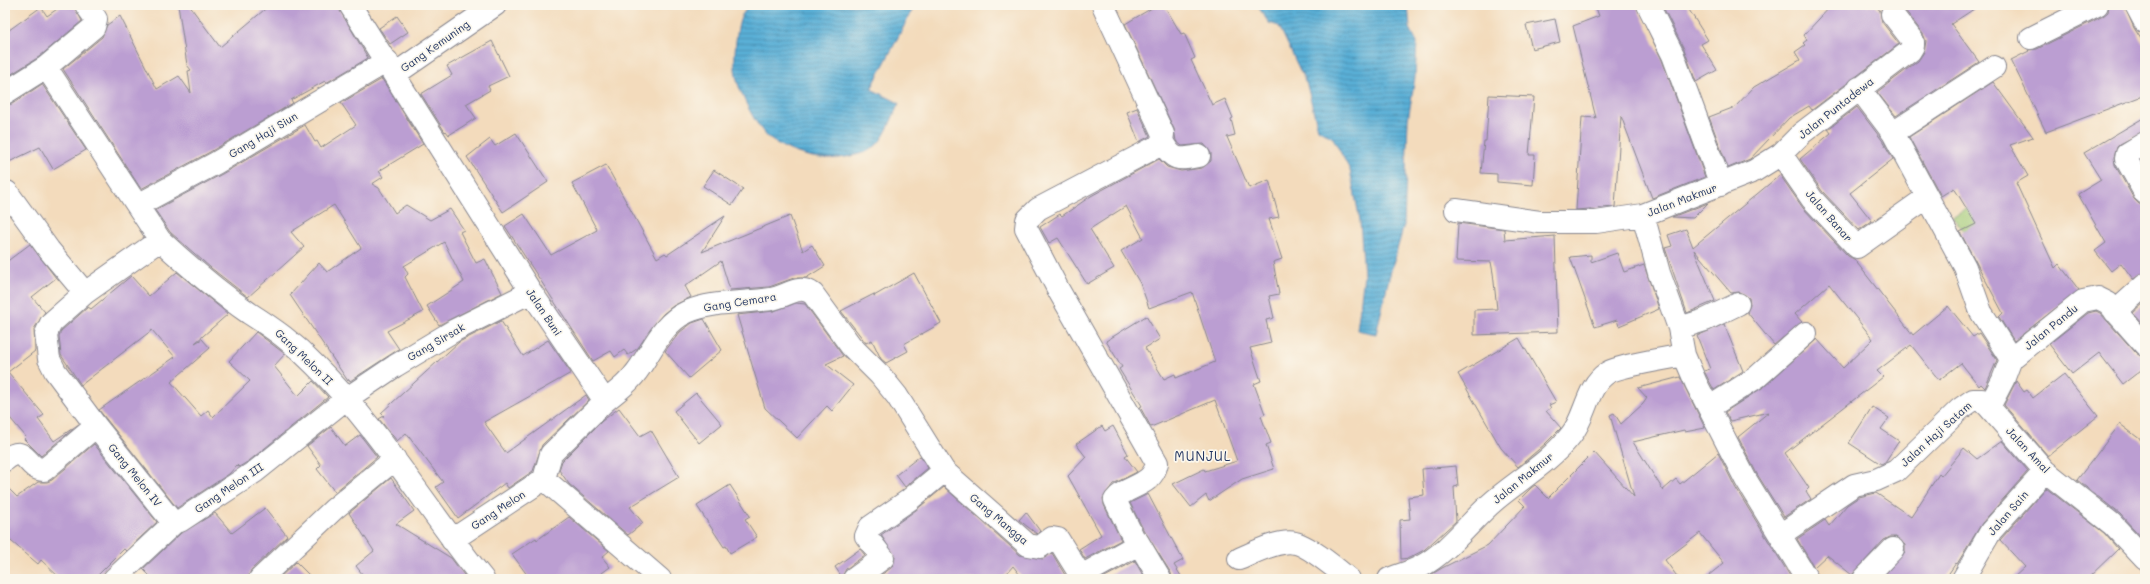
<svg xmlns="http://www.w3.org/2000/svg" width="2150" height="584" font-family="Mali,sans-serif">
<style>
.green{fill:#a3c974;stroke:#5f7c69}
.water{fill:url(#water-rules);stroke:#3a6f9a}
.building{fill:#bb9ed2}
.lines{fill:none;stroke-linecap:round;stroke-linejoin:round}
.street-casing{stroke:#87858d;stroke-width:24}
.street{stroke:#fff;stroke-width:22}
.labels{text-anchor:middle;stroke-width:3.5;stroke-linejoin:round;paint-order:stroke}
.street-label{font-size:11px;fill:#1b2f5e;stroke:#fbf7ec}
.quarter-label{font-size:13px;letter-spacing:1px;fill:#1b2f5e;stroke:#fbf7ec}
</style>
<defs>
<pattern id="water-rules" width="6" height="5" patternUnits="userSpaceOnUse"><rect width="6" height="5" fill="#5aafd6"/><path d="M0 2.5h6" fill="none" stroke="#4a8fb1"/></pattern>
</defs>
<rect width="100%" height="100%" fill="#fbf7ec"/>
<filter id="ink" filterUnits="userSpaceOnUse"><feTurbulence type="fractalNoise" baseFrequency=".025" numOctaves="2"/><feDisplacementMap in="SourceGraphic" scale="8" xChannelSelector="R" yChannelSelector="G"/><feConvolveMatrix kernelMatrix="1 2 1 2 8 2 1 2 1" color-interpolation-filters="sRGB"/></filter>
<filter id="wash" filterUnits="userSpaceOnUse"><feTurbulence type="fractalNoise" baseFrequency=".012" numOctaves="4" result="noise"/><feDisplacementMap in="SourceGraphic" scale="16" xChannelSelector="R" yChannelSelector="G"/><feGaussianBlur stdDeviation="0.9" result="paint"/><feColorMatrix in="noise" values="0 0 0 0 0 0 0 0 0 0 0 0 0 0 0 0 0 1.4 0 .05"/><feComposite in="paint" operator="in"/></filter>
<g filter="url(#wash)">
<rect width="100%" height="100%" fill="#f3dbbc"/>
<path class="green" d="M 1981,199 L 1998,231 L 1967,234 L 1952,217 Z"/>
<path class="water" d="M 748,5 L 915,5 L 871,89 L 899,103 C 893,115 888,131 880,141 C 872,152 857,155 845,157 C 820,162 791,154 770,139 C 758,130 738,91 736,75 C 733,62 736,27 742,15 C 744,12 747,9 748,5 Z
M 1257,5 L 1408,5 L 1410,28 L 1417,42 L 1415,77 L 1408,120 L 1404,225 L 1389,278 L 1376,334 L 1357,330 L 1364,275 L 1360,221 L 1350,170 L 1333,138 L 1318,129 L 1307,85 L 1279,26 L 1269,23 Z"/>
<g id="blocks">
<path class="building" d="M 63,5 L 74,5 L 82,21 L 39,57 L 5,78 L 5,33 L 41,7 L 47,16 Z
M 178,5 L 189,5 L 220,47 L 270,5 L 295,5 L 301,12 L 310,5 L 337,5 L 368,58 L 326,83 L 325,81 L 291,100 L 293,103 L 210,152 L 141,189 L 63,69 L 102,37 L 107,25 L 120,16 L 157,89 L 179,76 L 191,93 L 188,71 L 191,70 L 187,65 Z
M 1157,5 L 1164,5 L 1181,34 L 1184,33 L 1195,58 L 1191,60 L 1212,105 L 1225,99 L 1233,118 L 1231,119 L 1235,135 L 1227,137 L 1249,188 L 1269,180 L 1279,217 L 1269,219 L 1282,259 L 1273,262 L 1279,294 L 1269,296 L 1274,318 L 1266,320 L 1271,343 L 1250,348 L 1261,381 L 1254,384 L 1265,414 L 1261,416 L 1271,443 L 1266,445 L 1274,469 L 1242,479 L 1209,501 L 1206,495 L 1191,507 L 1173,484 L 1204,469 L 1205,471 L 1237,461 L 1215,400 L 1151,427 L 1140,407 L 1142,406 L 1119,369 L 1122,367 L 1106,341 L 1146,316 L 1160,339 L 1145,348 L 1164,379 L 1175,374 L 1176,378 L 1215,362 L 1192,292 L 1149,308 L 1141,285 L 1121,251 L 1143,238 L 1126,206 L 1090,229 L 1114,268 L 1087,284 L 1058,238 L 1049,243 L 1040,227 L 1060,214 L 1062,216 L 1091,196 L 1159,159 L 1167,167 L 1181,171 L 1202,168 L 1211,161 L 1211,153 L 1204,144 L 1182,146 L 1176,141 L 1174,129 L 1125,24 Z
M 1595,5 L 1636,5 L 1662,60 L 1705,177 L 1652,198 L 1621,116 L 1615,207 L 1576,210 L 1582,117 L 1596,118 L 1573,26 L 1599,16 Z
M 1662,5 L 1686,5 L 1708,40 L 1701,44 L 1717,70 L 1696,82 L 1684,49 Z
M 1832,5 L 1876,5 L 1880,11 L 1882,22 L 1899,44 L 1812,110 L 1809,106 L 1789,118 L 1750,159 L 1728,168 L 1709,117 L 1735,107 L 1754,87 L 1800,60 L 1795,52 L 1805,45 L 1803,43 L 1807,40 L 1804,35 Z
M 1912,5 L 1980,5 L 1951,24 L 1979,62 L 1896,116 L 1877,92 L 1918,61 L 1924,52 L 1926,41 L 1923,34 L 1905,10 Z
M 2109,5 L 2124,5 L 2134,28 L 2145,45 L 2145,95 L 2046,132 L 2011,60 L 2029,51 L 2028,50 L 2037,49 L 2103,16 L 2108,12 Z
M 397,16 L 408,32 L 390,44 L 379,28 Z
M 1555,19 L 1560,42 L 1532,49 L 1526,25 Z
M 492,41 L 509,76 L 488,86 L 490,90 L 466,104 L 476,118 L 449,135 L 446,131 L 445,132 L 421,94 L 452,75 L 447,66 Z
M 382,79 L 423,144 L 379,171 L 383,177 L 372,184 L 379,188 L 395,213 L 406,205 L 430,220 L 450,209 L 464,230 L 460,232 L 476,263 L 485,259 L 502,293 L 439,325 L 427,306 L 464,282 L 444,242 L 404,266 L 408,274 L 405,277 L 423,312 L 387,331 L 399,349 L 350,381 L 349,379 L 348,381 L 290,295 L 319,263 L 327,272 L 361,248 L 334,205 L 291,232 L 304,247 L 248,297 L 211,268 L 170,232 L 155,210 L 222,174 L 305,125 L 315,142 L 317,141 L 321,148 L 356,125 L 341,103 Z
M 1993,82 L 2033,137 L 2010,145 L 2028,176 L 2016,183 L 2055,268 L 2059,264 L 2079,290 L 2014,341 L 1999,317 L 2003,313 L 1960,232 L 1976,224 L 1954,188 L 1941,196 L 1909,137 Z
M 42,84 L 86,150 L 53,169 L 40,147 L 9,162 L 5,151 L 5,105 L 12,104 Z
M 1489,95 L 1534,97 L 1529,155 L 1535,155 L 1533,185 L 1497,182 L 1497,174 L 1481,173 L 1484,141 L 1486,141 Z
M 1857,107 L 1882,140 L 1893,159 L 1850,193 L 1872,221 L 1859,230 L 1822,191 L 1800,159 L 1831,133 L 1828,129 Z
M 1137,108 L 1150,136 L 1139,142 L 1127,112 Z
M 2145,117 L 2145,131 L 2120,144 L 2117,147 L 2114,157 L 2115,165 L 2134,199 L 2139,204 L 2145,205 L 2145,273 L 2133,279 L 2121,263 L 2111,271 L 2095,251 L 2106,243 L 2078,194 L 2101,180 L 2084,153 Z
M 516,133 L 548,182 L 503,212 L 467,157 L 490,139 L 495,146 Z
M 606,165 L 657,258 L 665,253 L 667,255 L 725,216 L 702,252 L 790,216 L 803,251 L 812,245 L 825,266 L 806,278 L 794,278 L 769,287 L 730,290 L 721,261 L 685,286 L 691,297 L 673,306 L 663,314 L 638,348 L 628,355 L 624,350 L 615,357 L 611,351 L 593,361 L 505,226 L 524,214 L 551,255 L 597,230 L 572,183 Z
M 714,170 L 743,189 L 732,205 L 703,186 Z
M 1780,175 L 1803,208 L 1848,256 L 1854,259 L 1913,335 L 1948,306 L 1973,337 L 1979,333 L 1997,360 L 1985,388 L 1981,384 L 1979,386 L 1961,363 L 1939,380 L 1911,345 L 1877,371 L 1883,377 L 1785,453 L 1809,488 L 1806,491 L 1811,499 L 1784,517 L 1757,474 L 1738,437 L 1769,412 L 1730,421 L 1725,412 L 1765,386 L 1817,339 L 1843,368 L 1873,339 L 1829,284 L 1795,314 L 1802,322 L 1774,345 L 1747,312 L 1750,305 L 1749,298 L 1739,292 L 1731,293 L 1694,250 L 1715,301 L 1687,313 L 1665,248 L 1672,246 L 1668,235 L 1686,229 L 1693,247 Z
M 1708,203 L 1693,218 L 1672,217 Z
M 1458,223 L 1504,229 L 1505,240 L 1555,236 L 1558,332 L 1474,335 L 1474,310 L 1497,309 L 1493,273 L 1491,262 L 1456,261 Z
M 30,244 L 56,278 L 32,297 L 45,312 L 34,329 L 35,351 L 8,372 L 44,415 L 38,419 L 54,441 L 79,424 L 41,456 L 24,439 L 26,437 L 5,412 L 5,263 Z
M 1617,253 L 1624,272 L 1644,265 L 1659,309 L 1619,326 L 1617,320 L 1595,327 L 1570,257 L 1591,255 L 1591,262 Z
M 177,272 L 228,314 L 195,343 L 202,339 L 210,348 L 171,382 L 201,416 L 208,410 L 213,417 L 250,381 L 229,361 L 256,332 L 285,354 L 274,366 L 298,396 L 313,381 L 328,397 L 249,461 L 239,467 L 237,465 L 229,474 L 177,508 L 99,410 L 175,357 L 152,330 L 81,385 L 61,355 L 59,336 L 61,331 L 88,307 L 91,309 L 131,276 L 149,296 Z
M 914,273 L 941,323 L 904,344 L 908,351 L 886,363 L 881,359 L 872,340 L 866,343 L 841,311 L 874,294 L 874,296 Z
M 2145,302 L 2145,326 L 2133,313 Z
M 796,303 L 805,304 L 843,356 L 826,364 L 853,385 L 832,411 L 827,406 L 797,438 L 765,408 L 737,315 L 774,311 Z
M 2096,311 L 2100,313 L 2136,353 L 2145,357 L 2145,367 L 2123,384 L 2099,353 L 2072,374 L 2049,344 L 2088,313 Z
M 704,319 L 722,350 L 689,378 L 665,351 L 680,332 L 692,323 Z
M 501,321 L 523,356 L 548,340 L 571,373 L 484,422 L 506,453 L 586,395 L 589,400 L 542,445 L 533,471 L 508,488 L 505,483 L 458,518 L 436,487 L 443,482 L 406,433 L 397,441 L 379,419 L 384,416 L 381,413 L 459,342 Z
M 1724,324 L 1743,371 L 1714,390 L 1704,371 L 1710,369 L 1697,336 Z
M 1519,338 L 1556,402 L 1549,405 L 1551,408 L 1546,411 L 1561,428 L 1545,444 L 1518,467 L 1501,448 L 1458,374 Z
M 2064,374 L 2098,416 L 2048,456 L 2004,405 L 2016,381 L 2024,392 L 2027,390 L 2033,398 Z
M 1680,377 L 1705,428 L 1685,432 L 1684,430 L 1633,442 L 1663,490 L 1676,479 L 1680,484 L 1718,453 L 1735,487 L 1792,579 L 1704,579 L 1724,563 L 1700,533 L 1665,560 L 1679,579 L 1424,579 L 1442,568 L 1488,545 L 1525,506 L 1519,500 L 1531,488 L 1535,485 L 1548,498 L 1594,452 L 1634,497 L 1610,415 L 1614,413 L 1621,424 L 1643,404 L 1647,398 L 1638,388 Z
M 696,393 L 722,424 L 699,443 L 674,411 Z
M 1872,407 L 1889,418 L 1881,429 L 1899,441 L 1885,462 L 1881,464 L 1849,443 Z
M 619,408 L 640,436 L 651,430 L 679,477 L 630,507 L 643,523 L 628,535 L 569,484 L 559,470 L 562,461 L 602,421 Z
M 2120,424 L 2145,443 L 2145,541 L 2120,514 L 2077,480 Z
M 1102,426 L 1105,431 L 1113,426 L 1128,454 L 1125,456 L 1137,472 L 1113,484 L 1103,498 L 1104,505 L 1121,540 L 1085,559 L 1079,549 L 1101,535 L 1068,476 L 1086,457 L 1076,444 Z
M 331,427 L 345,446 L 360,435 L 377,457 L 335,492 L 317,469 L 321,465 L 307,446 Z
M 2002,441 L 2028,471 L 1982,523 L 1957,564 L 1956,563 L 1945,579 L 1881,579 L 1905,552 L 1905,545 L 1896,537 L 1890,537 L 1884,540 L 1852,575 L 1827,555 L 1814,567 L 1797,539 L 1825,520 L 1829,526 L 1847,505 L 1859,497 L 1876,493 L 1911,517 L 1939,474 L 1941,476 L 1964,448 L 1977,459 Z
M 94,444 L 157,522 L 126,551 L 124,549 L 94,579 L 61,579 L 41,560 L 38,564 L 5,536 L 5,485 L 17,497 L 38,482 L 47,482 L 52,480 Z
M 920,456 L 928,468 L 905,487 L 896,475 Z
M 1456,466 L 1458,486 L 1454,487 L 1456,521 L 1424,550 L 1409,558 L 1401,559 L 1400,520 L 1410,519 L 1408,497 L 1424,495 L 1422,469 Z
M 391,478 L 414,511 L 396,524 L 451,558 L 467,579 L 366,579 L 356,566 L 374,551 L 349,513 Z
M 730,485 L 750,516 L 745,519 L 757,537 L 730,553 L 726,546 L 724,547 L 697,506 Z
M 944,487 L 1020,555 L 1043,559 L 1052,553 L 1065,575 L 1065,579 L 1023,579 L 1013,566 L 1002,579 L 875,579 L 891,568 L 894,563 L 895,557 L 881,535 L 916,510 Z
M 2046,488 L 2104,533 L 2118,549 L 2087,579 L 2012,579 L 2025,567 L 2000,540 Z
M 1148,494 L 1183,560 L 1174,565 L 1183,579 L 1172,579 L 1171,573 L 1144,531 L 1130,503 Z
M 265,508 L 287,536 L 251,570 L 248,579 L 153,579 L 143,569 L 181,533 L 215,513 L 232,533 Z
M 1026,512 L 1040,531 L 1037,534 L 1019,520 Z
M 569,517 L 609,551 L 602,557 L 610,567 L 594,579 L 530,579 L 512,554 L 536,538 L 537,540 Z
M 860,549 L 865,555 L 846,569 L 842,577 L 835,567 Z
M 1135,561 L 1145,579 L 1101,579 Z
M 296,562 L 313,579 L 278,579 Z"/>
</g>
</g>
<g filter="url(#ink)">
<use href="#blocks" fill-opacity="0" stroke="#87858d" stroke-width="1"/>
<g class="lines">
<g class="street-casing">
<path id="street" d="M 350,5 L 531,292 L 605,401 L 551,454 L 544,479 L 660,579
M 1648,5 L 1673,55 L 1721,185
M 2136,5 L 2145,22
M 2031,38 L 2097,5
M 395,74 L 495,5
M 1859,88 L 1893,133 L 1965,267 L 1981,312 L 2011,359
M 5,93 L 46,67 L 94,27 L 96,19 L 86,5
M 1893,133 L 1994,67
M 1162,141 C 1173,161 1178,160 1199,156
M 2145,143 L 2127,154 L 2126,159 L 2145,193
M 1781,154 L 1812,199 L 1857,247 L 1926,198
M 7,192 L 49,250 L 85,293
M 138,205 L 216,163 L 387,61
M 1456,210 L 1540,222 L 1596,222 L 1643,215 L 1754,171 L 1781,154 L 1802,133 L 1910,51 L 1913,46 L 1913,41 L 1892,14
M 1643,215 L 1659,273 L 1679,328 L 1684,355 L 1696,383 L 1746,480 L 1807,579
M 160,240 C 188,266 217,291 249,313 C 274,329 294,343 315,365 C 380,429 426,508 483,579
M 2115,312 L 2145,285
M 1679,328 L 1705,320 L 1738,304
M 2011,359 L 2003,380 L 1989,407 L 2045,471 L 2112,524 L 2145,559
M 2011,359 L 2083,301 L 2098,298 L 2108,303 L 2145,345
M 605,401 C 618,391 631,381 640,367 C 654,347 663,323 687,312 C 711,301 744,303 771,299 C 787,297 798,283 813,294 L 851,346 L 880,375 L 897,396 L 944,471 L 1028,545 L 1040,547 L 1052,538 L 1058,539 L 1081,576 L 1077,579
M 1710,407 L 1757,377 L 1806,333
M 96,426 L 171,520 L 176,521
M 5,460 C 28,442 24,469 44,470 L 96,426 L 55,371 L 49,359 L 46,334 L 51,323 L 85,293 L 160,240 L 46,67
M 1780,535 L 1854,485 L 1876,480 L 1896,471 L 1960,409 L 1973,400 L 1982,400 L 1989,407
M 452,540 L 544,479
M 1138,542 L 1160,579
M 1239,559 C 1253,553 1280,539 1295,543 C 1308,545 1339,571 1349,579
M 1081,576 L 1137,545 L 1115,500 C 1127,484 1152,488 1157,463 L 1059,291 L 1026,228 L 1027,220 L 1038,209 L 1158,146 L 1162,141 L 1163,134 L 1103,5
M 114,579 L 176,521 L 180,521 L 256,471 L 346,399 L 395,366 L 455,330 L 531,292
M 260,579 L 334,509 L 395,459
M 854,579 L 883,558 L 866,536 L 870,527 L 909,500 L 944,471
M 1389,579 C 1399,575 1410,572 1420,567 C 1450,551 1470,521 1495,500 C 1520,479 1550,462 1571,435 C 1586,417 1586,387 1607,373 C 1617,366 1669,358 1684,355
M 1864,579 L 1893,549
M 1963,579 L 1991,531 L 2045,471"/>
</g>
<use href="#street" class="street"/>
</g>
</g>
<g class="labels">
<g class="street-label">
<text transform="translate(435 46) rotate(-35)" y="4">Gang Kemuning</text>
<text transform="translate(1836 108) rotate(-38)" y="4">Jalan Puntadewa</text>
<text transform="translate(263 135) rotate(-31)" y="4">Gang Haji Siun</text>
<text transform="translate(1682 200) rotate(-21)" y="4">Jalan Makmur</text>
<text transform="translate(1829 216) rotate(49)" y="4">Jalan Banar</text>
<text transform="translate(740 302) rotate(-9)" y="4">Gang Cemara</text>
<text transform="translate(544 312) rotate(56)" y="4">Jalan Buni</text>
<text transform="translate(2051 327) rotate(-39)" y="4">Jalan Pandu</text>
<text transform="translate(436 342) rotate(-30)" y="4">Gang Sirsak</text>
<text transform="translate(304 357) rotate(44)" y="4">Gang Melon II</text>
<text transform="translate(1936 434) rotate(-42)" y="4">Jalan Haji Satam</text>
<text transform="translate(2028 450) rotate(47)" y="4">Jalan Amal</text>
<text transform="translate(135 475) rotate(51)" y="4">Gang Melon IV</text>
<text transform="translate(1523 478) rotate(-39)" y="4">Jalan Makmur</text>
<text transform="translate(229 488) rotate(-34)" y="4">Gang Melon III</text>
<text transform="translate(498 510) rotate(-33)" y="4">Gang Melon</text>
<text transform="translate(2008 513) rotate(-49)" y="4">Jalan Sain</text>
<text transform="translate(999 519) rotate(40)" y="4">Gang Mangga</text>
</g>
<g class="quarter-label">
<text x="1203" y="461">MUNJUL</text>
</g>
</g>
<rect width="2150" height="584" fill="none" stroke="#fbf7ec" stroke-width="20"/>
</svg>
